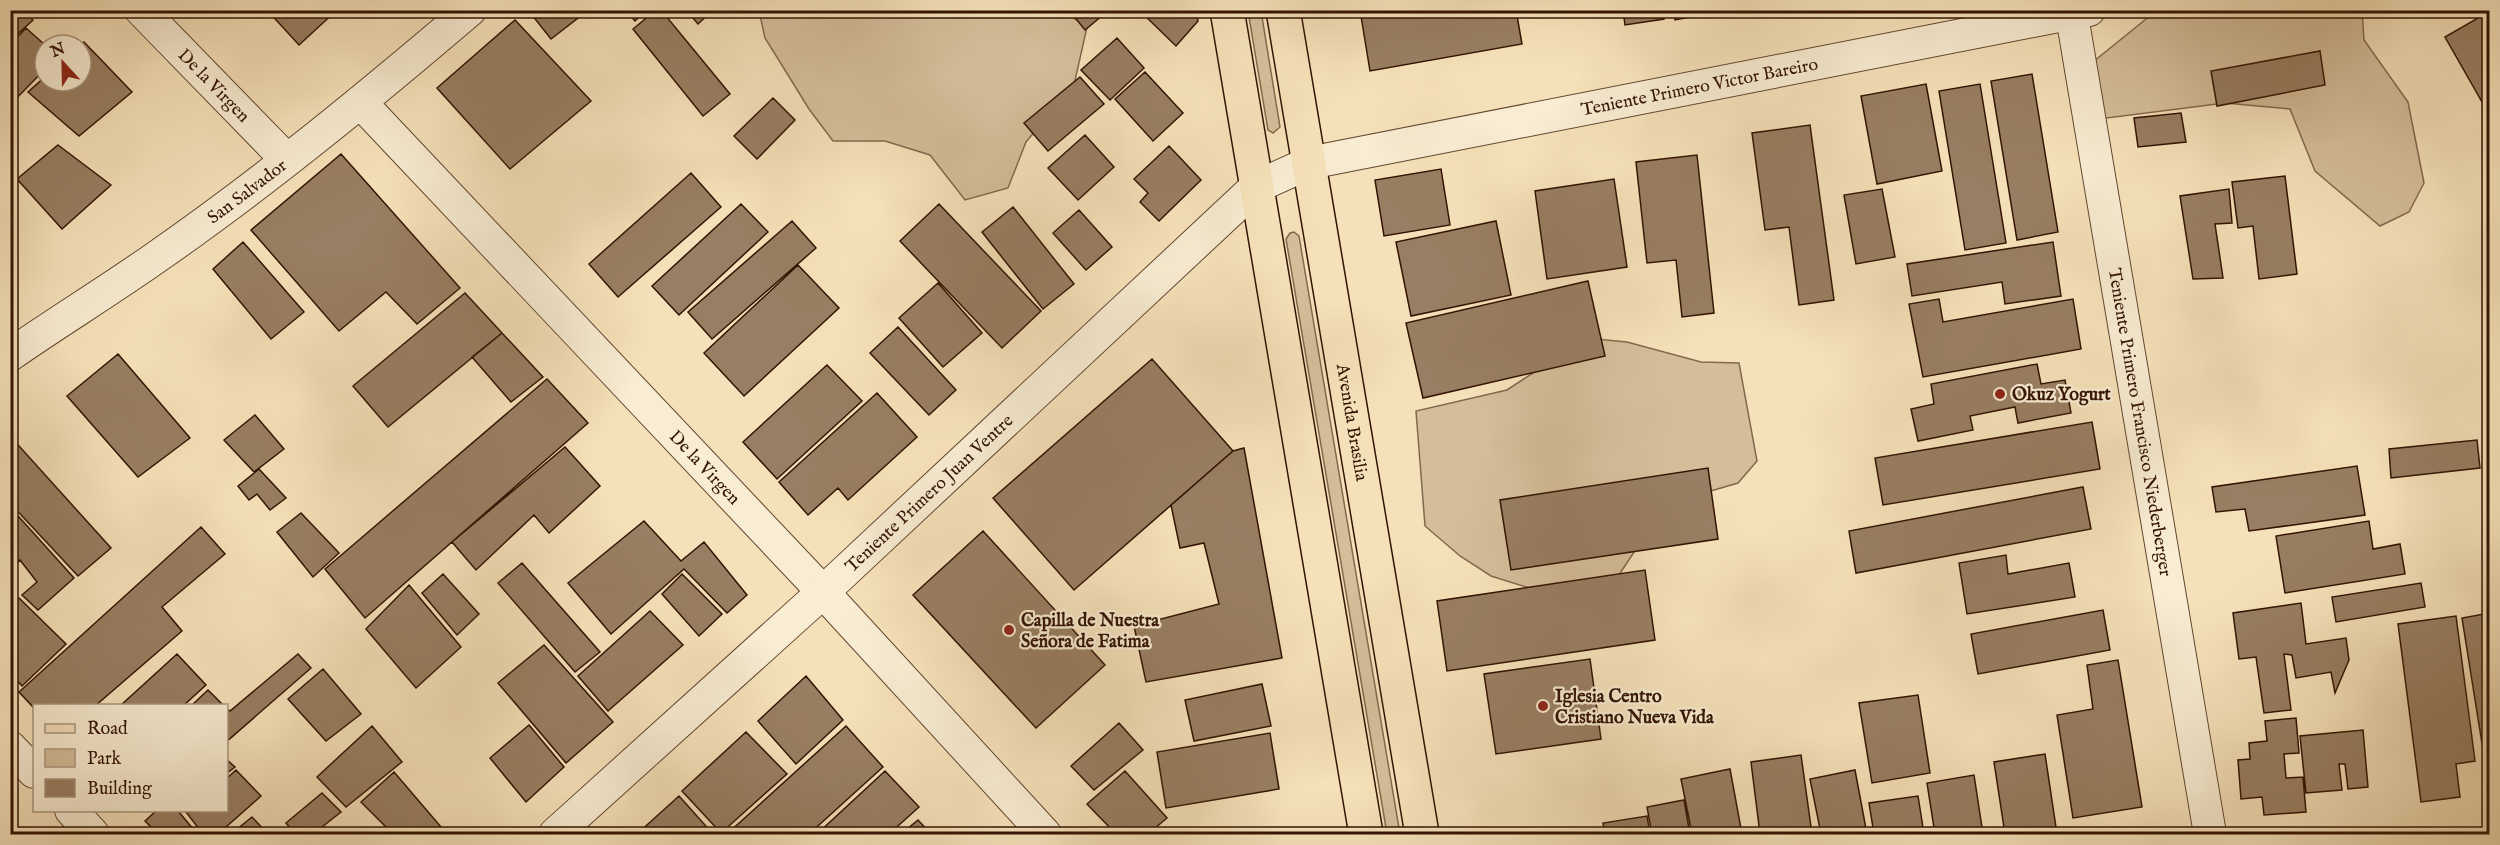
<svg xmlns="http://www.w3.org/2000/svg" width="2500" height="845" font-family="'IM FELL English',serif">
<style>
.green{fill:#d4be9a;stroke:#84684e;stroke-width:1.5}
.building{fill:#987e62;stroke:#331303;stroke-width:1.5}
.lines{fill:none;stroke-linecap:round;stroke-linejoin:round}
.street-casing{stroke:#644630;stroke-width:34}
.primary-casing{stroke:#331303;stroke-width:36}
.street{stroke:#f8ecd2;stroke-width:32}
.primary{stroke:#f5e1b9;stroke-width:33}
.poi-dot{fill:#8f2418;stroke:#f8ecd2;stroke-width:2}
.labels{text-anchor:middle;stroke-width:4.5;stroke-linejoin:round;paint-order:stroke}
.street-label{font-size:18px;fill:#331303;stroke:#f8ecd2}
.poi-label{font-size:18px;font-weight:bold;fill:#331303;stroke:#f8ecd2;text-anchor:start}
</style>
<rect width="100%" height="100%" fill="#f5e1b9"/>
<filter id="stains"><feTurbulence type="fractalNoise" baseFrequency=".00333" numOctaves="4"/><feColorMatrix values="0 0 0 0 .2 0 0 0 0 .09 0 0 0 0 .02 0 0 0 .5 -.17"/></filter>
<radialGradient id="worn" r=".72"><stop offset=".6" stop-color="#630" stop-opacity="0"/><stop offset="1" stop-color="#630" stop-opacity=".3"/></radialGradient>
<path class="green" d="M 759,11 L 1063,11 L 1087,27 L 1074,85 L 1026,142 L 1008,188 L 965,200 L 930,155 L 885,141 L 833,141 L 809,109 L 765,38 Z
M 1248,11 L 1261,11 L 1280,127 L 1273,133 L 1268,130 Z
M 2156,11 L 2362,11 L 2364,40 L 2408,102 L 2424,183 L 2409,212 L 2380,226 L 2315,171 L 2290,109 L 2225,103 L 2099,119 L 2088,66 Z
M 1294,232 L 1299,236 L 1400,834 L 1387,834 L 1286,239 L 1290,233 Z
M 1586,338 L 1627,342 L 1701,362 L 1739,363 L 1757,461 L 1738,483 L 1680,500 L 1638,546 L 1613,584 L 1555,596 L 1491,576 L 1460,556 L 1425,526 L 1416,411 L 1507,390 Z"/>
<path class="building" d="M 10,10 L 20,10 L 33,20 L 10,41 Z
M 267,10 L 337,10 L 299,45 Z
M 528,10 L 573,10 L 578,18 L 551,39 Z
M 625,10 L 647,10 L 635,21 Z
M 656,10 L 661,10 L 730,94 L 703,116 L 633,29 Z
M 686,10 L 713,10 L 698,24 Z
M 1069,10 L 1109,10 L 1085,30 Z
M 1139,10 L 1196,10 L 1198,21 L 1176,46 Z
M 1360,10 L 1516,10 L 1522,44 L 1370,71 Z
M 1623,10 L 1663,10 L 1664,19 L 1625,25 Z
M 1673,10 L 1711,10 L 1712,13 L 1675,20 Z
M 2490,11 L 2490,116 L 2445,37 Z
M 515,20 L 591,101 L 510,169 L 437,88 Z
M 26,28 L 45,45 L 45,69 L 10,105 L 10,45 Z
M 1117,38 L 1144,68 L 1110,100 L 1081,70 Z
M 84,42 L 132,92 L 79,136 L 28,92 L 45,77 L 45,81 L 81,81 L 80,45 Z
M 2320,51 L 2325,85 L 2217,106 L 2211,71 Z
M 1145,72 L 1183,113 L 1153,141 L 1115,99 Z
M 2032,74 L 2058,232 L 2017,240 L 1991,81 Z
M 1080,77 L 1104,104 L 1048,151 L 1024,123 Z
M 1926,84 L 1942,171 L 1877,184 L 1861,96 Z
M 1980,84 L 2006,243 L 1965,250 L 1939,91 Z
M 773,98 L 795,120 L 757,159 L 734,136 Z
M 2181,113 L 2186,142 L 2138,147 L 2134,118 Z
M 1810,125 L 1834,300 L 1799,305 L 1789,227 L 1765,230 L 1752,133 Z
M 1085,135 L 1114,167 L 1078,200 L 1048,168 Z
M 58,145 L 111,185 L 62,229 L 17,179 Z
M 1169,146 L 1201,180 L 1159,221 L 1140,202 L 1148,193 L 1134,179 Z
M 341,154 L 460,288 L 417,324 L 386,292 L 339,331 L 251,230 Z
M 1697,155 L 1714,313 L 1682,317 L 1676,260 L 1647,263 L 1636,162 Z
M 1441,169 L 1450,225 L 1384,236 L 1375,180 Z
M 691,173 L 721,207 L 618,297 L 589,264 Z
M 2285,176 L 2297,274 L 2259,279 L 2253,226 L 2238,228 L 2232,182 Z
M 1614,179 L 1627,267 L 1547,279 L 1535,191 Z
M 1882,189 L 1895,257 L 1856,264 L 1844,195 Z
M 2229,189 L 2232,223 L 2215,224 L 2223,278 L 2193,279 L 2180,196 Z
M 741,204 L 768,232 L 679,315 L 652,286 Z
M 939,204 L 1041,311 L 1002,348 L 900,241 Z
M 1013,207 L 1074,284 L 1043,309 L 982,232 Z
M 1079,210 L 1112,247 L 1086,270 L 1053,233 Z
M 792,221 L 816,248 L 712,339 L 688,312 Z
M 1496,221 L 1511,295 L 1411,316 L 1396,242 Z
M 243,242 L 304,312 L 271,339 L 213,269 Z
M 2053,242 L 2061,296 L 2005,304 L 2002,282 L 1912,296 L 1907,264 Z
M 798,265 L 839,308 L 744,396 L 704,353 Z
M 1588,281 L 1605,356 L 1423,398 L 1406,323 Z
M 938,283 L 982,333 L 943,367 L 899,318 Z
M 465,293 L 502,333 L 388,427 L 353,386 Z
M 1939,299 L 1943,322 L 2073,299 L 2081,349 L 1923,377 L 1909,304 Z
M 898,327 L 956,390 L 929,415 L 870,353 Z
M 502,333 L 543,377 L 511,402 L 472,357 Z
M 118,354 L 190,438 L 138,477 L 67,396 Z
M 1152,359 L 1233,451 L 1074,590 L 993,498 Z
M 2037,364 L 2041,384 L 2065,380 L 2071,413 L 2018,423 L 2015,407 L 1970,416 L 1973,430 L 1918,441 L 1911,409 L 1934,404 L 1931,384 Z
M 827,365 L 862,401 L 777,479 L 743,442 Z
M 547,379 L 588,423 L 365,618 L 325,569 Z
M 877,393 L 917,437 L 848,500 L 838,488 L 808,515 L 779,482 Z
M 255,415 L 284,449 L 254,472 L 224,440 Z
M 2092,422 L 2100,469 L 1883,505 L 1875,458 Z
M 10,436 L 111,548 L 78,576 L 10,503 Z
M 2477,440 L 2480,468 L 2391,478 L 2389,449 Z
M 565,447 L 600,486 L 549,533 L 534,515 L 476,570 L 452,542 Z
M 1244,448 L 1282,658 L 1146,682 L 1134,626 L 1219,604 L 1204,543 L 1180,548 L 1171,505 L 1233,451 Z
M 2357,466 L 2365,515 L 2249,531 L 2245,509 L 2216,512 L 2212,487 Z
M 1708,468 L 1718,539 L 1511,570 L 1500,500 Z
M 259,469 L 286,498 L 270,510 L 257,494 L 249,500 L 238,486 Z
M 2083,487 L 2091,529 L 1856,573 L 1849,531 Z
M 10,507 L 74,578 L 38,610 L 22,595 L 37,582 L 20,560 L 10,570 Z
M 301,513 L 339,553 L 313,577 L 277,532 Z
M 644,521 L 681,561 L 704,542 L 747,595 L 727,613 L 684,569 L 611,634 L 568,583 Z
M 2369,521 L 2373,549 L 2400,544 L 2405,574 L 2285,593 L 2276,536 Z
M 201,527 L 225,554 L 162,607 L 182,631 L 95,706 L 34,706 L 34,708 L 19,692 Z
M 983,531 L 1105,665 L 1036,728 L 913,595 Z
M 2006,555 L 2008,574 L 2069,563 L 2075,597 L 1967,614 L 1959,563 Z
M 522,563 L 600,652 L 575,672 L 498,583 Z
M 1645,570 L 1655,640 L 1447,671 L 1437,601 Z
M 443,574 L 479,614 L 457,635 L 422,593 Z
M 682,574 L 722,614 L 699,636 L 662,594 Z
M 2421,583 L 2425,607 L 2336,622 L 2332,597 Z
M 409,585 L 461,647 L 416,688 L 366,629 Z
M 19,598 L 66,644 L 22,686 L 10,673 L 10,606 Z
M 2301,603 L 2306,644 L 2346,638 L 2349,660 L 2335,693 L 2331,672 L 2296,678 L 2292,655 L 2284,654 L 2291,710 L 2264,713 L 2256,657 L 2239,659 L 2233,613 Z
M 2103,610 L 2110,650 L 1978,674 L 1971,634 Z
M 650,611 L 683,645 L 608,711 L 578,676 Z
M 2490,613 L 2490,781 L 2488,781 L 2462,618 Z
M 2456,616 L 2475,761 L 2456,764 L 2460,797 L 2421,802 L 2398,624 Z
M 544,645 L 613,722 L 566,763 L 498,683 Z
M 177,654 L 206,685 L 183,706 L 120,706 Z
M 298,654 L 311,668 L 226,742 L 226,708 L 230,711 Z
M 1590,659 L 1601,739 L 1496,754 L 1484,674 Z
M 2118,660 L 2142,807 L 2073,818 L 2057,715 L 2093,709 L 2087,665 Z
M 323,669 L 361,714 L 326,741 L 288,699 Z
M 806,676 L 843,720 L 796,764 L 758,721 Z
M 1262,684 L 1271,726 L 1194,741 L 1185,700 Z
M 208,690 L 224,706 L 191,706 Z
M 1918,695 L 1930,773 L 1872,783 L 1859,703 Z
M 2296,718 L 2299,753 L 2284,754 L 2286,778 L 2303,777 L 2306,812 L 2264,815 L 2262,797 L 2241,799 L 2238,760 L 2250,759 L 2249,743 L 2267,741 L 2265,721 Z
M 1119,723 L 1143,750 L 1094,790 L 1071,766 Z
M 529,725 L 564,767 L 526,802 L 490,758 Z
M 372,726 L 402,762 L 346,807 L 317,777 Z
M 846,726 L 883,767 L 809,834 L 727,834 Z
M 2363,730 L 2368,787 L 2348,789 L 2345,764 L 2339,764 L 2342,790 L 2306,793 L 2300,736 Z
M 746,732 L 787,774 L 721,833 L 682,791 Z
M 1270,733 L 1279,789 L 1166,808 L 1157,752 Z
M 2045,754 L 2057,834 L 2005,834 L 1994,762 Z
M 1801,755 L 1812,834 L 1760,834 L 1751,762 Z
M 226,759 L 235,767 L 226,774 Z
M 1730,769 L 1742,834 L 1692,834 L 1681,779 Z
M 236,770 L 261,796 L 218,834 L 203,834 L 186,812 L 226,810 L 226,779 Z
M 1855,770 L 1867,834 L 1821,834 L 1810,779 Z
M 885,771 L 919,807 L 889,834 L 817,834 Z
M 1125,771 L 1167,818 L 1148,834 L 1116,834 L 1087,804 Z
M 394,772 L 447,834 L 393,834 L 361,802 Z
M 1974,775 L 1983,834 L 1935,834 L 1927,783 Z
M 322,793 L 341,812 L 313,834 L 296,834 L 286,823 Z
M 679,796 L 713,834 L 637,834 Z
M 1918,796 L 1924,834 L 1874,834 L 1869,803 Z
M 1684,800 L 1690,834 L 1652,834 L 1647,807 Z
M 157,810 L 181,810 L 179,812 L 193,829 L 187,834 L 158,834 L 145,821 Z
M 1647,816 L 1650,834 L 1605,834 L 1603,823 Z
M 252,817 L 268,834 L 231,834 Z
M 918,820 L 931,834 L 901,834 Z"/>
<g class="lines">
<g class="street-casing">
<g id="street">
<path id="s1" d="M 141,10 L 287,160"/>
<path id="s2" d="M 2071,10 L 2210,834"/>
<path id="s3" d="M 361,103 L 823,592 L 1045,834"/>
<path id="s4" d="M 10,355 C 59,321 110,290 158,256 C 267,180 369,96 470,10"/>
<path d="M 10,747 L 34,772"/>
<path d="M 71,810 L 93,834"/>
<path id="s5" d="M 555,834 L 823,592 L 1256,187 L 1309,163 L 2089,10"/>
</g>
</g>
<g class="primary-casing">
<g id="primary">
<path d="M 1227,10 L 1366,834"/>
<path id="s6" d="M 1283,10 L 1422,834"/>
</g>
</g>
<use href="#street" class="street"/>
<use href="#primary" class="primary"/>
</g>
<g class="poi-dot">
<circle cx="2000" cy="394" r="6"/>
<circle cx="1009" cy="630" r="6"/>
<circle cx="1543" cy="706" r="6"/>
</g>
<g class="labels">
<g class="street-label">
<text dy="6" stroke="none"><textPath href="#s1" startOffset="105">De la Virgen</textPath></text>
<text dy="6" stroke="none"><textPath href="#s5" startOffset="1410">Teniente Primero Victor Bareiro</textPath></text>
<text dy="6" stroke="none"><textPath href="#s4" startOffset="288">San Salvador</textPath></text>
<text dy="6" stroke="none"><textPath href="#s6" startOffset="418">Avenida Brasilia</textPath></text>
<text dy="6" stroke="none"><textPath href="#s2" startOffset="418">Teniente Primero Francisco Niederberger</textPath></text>
<text dy="6" stroke="none"><textPath href="#s3" startOffset="501">De la Virgen</textPath></text>
<text dy="6" stroke="none"><textPath href="#s5" startOffset="506">Teniente Primero Juan Ventre</textPath></text>
</g>
<g class="poi-label">
<text x="2012" y="400">Okuz Yogurt</text>
<text x="1021" y="626">Capilla de Nuestra<tspan x="1021" dy="21">Señora de Fatima</tspan></text>
<text x="1555" y="702">Iglesia Centro<tspan x="1555" dy="21">Cristiano Nueva Vida</tspan></text>
</g>
</g>
<rect width="2500" height="845" fill="none" stroke="#f5e1b9" stroke-width="36"/>
<rect x="12" y="12" width="2476" height="821" fill="none" stroke="#331303" stroke-width="3"/>
<rect x="18" y="18" width="2464" height="809" fill="none" stroke="#331303" stroke-width="1.5"/>
<rect x="33" y="704" width="195" height="108" fill="#f8ecd2" stroke="#a9957f" stroke-width="1.5"/>
<rect x="45" y="724" width="30" height="9" fill="#f5e1b9" stroke="#a9957f" stroke-width="1.5"/>
<text x="87" y="734" font-size="18" fill="#331303">Road</text>
<rect x="45" y="749" width="30" height="18" fill="#d4be9a" stroke="#a9957f" stroke-width="1.5"/>
<text x="87" y="764" font-size="18" fill="#331303">Park</text>
<rect x="45" y="779" width="30" height="18" fill="#987e62" stroke="#a9957f" stroke-width="1.5"/>
<text x="87" y="794" font-size="18" fill="#331303">Building</text>
<g transform="translate(63 63) rotate(338)"><circle r="28" fill="#f8ecd2" stroke="#a9957f" stroke-width="1.5"/>
<path d="M0-4.5L10 22L0 15L-10 22Z" fill="#8f2418"/>
<text y="-9" font-size="16" font-weight="bold" text-anchor="middle" fill="#331303">N</text>
</g>
<rect width="100%" height="100%" filter="url(#stains)"/>
<rect width="100%" height="100%" fill="url(#worn)"/>
</svg>
